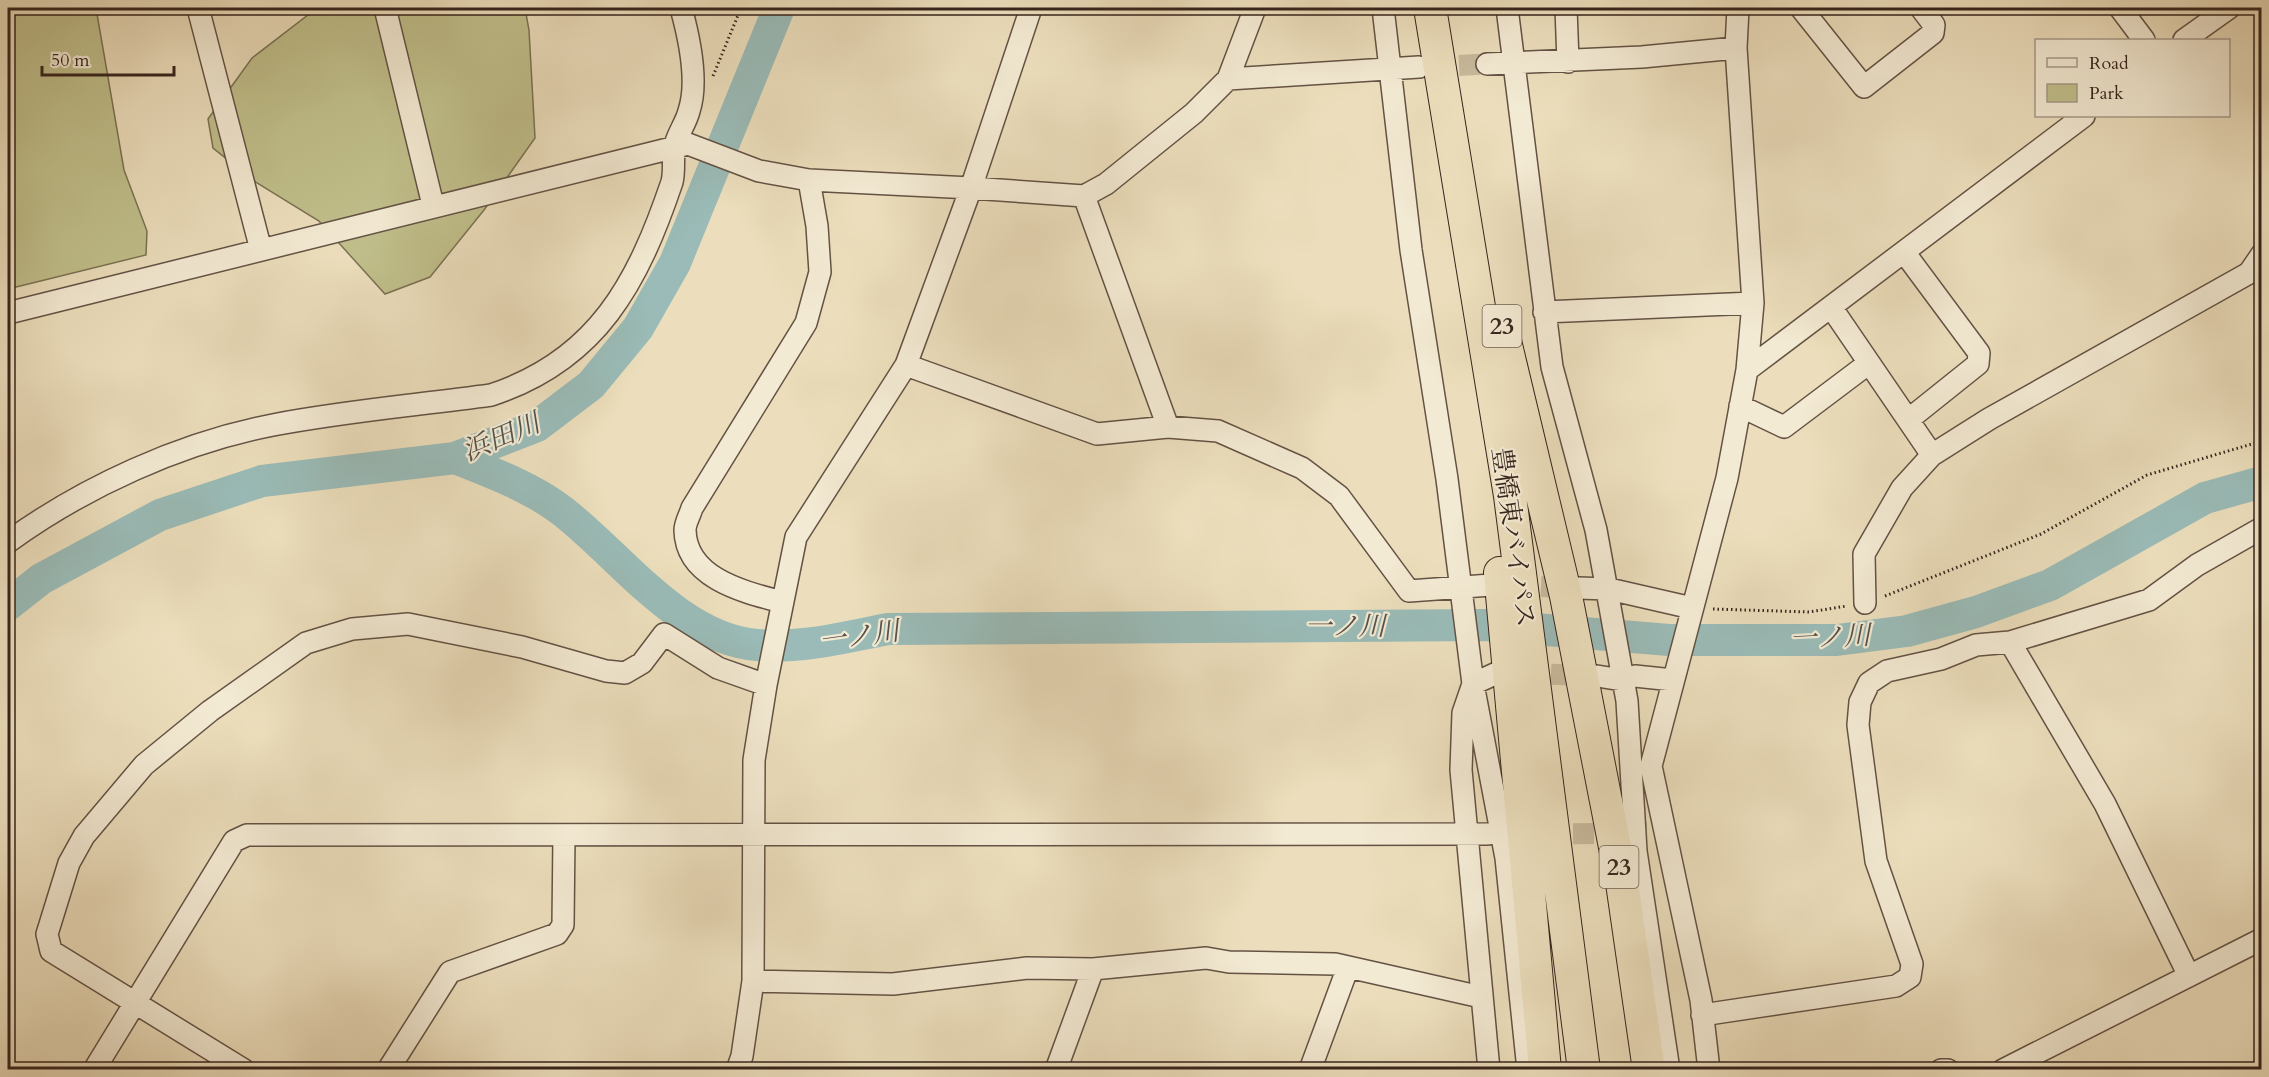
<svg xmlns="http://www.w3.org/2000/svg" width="2269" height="1077" font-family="Cardo,'Noto Serif JP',serif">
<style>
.green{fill:#c0bf8b;stroke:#7b7254;stroke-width:1.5}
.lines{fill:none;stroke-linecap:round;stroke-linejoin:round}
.river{stroke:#9abbb7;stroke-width:32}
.minor-tunnel{stroke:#c8b99c;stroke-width:21;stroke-dasharray:21 10;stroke-linecap:butt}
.minor-casing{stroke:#645245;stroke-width:24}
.highway-casing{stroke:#36241d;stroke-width:34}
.path{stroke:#36241d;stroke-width:3;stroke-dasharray:1.5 3;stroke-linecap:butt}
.minor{stroke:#f3ead3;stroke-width:21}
.highway{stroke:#ecdebc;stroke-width:32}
.labels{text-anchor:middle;stroke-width:4.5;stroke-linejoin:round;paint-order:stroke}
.shield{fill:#f3ead3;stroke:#6f5f54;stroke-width:1.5}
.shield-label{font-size:24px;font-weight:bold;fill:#36241d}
.street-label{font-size:26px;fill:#36241d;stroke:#f3ead3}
.water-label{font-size:27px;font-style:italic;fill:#54514b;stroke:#f3ead3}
</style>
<rect width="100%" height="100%" fill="#ecdebc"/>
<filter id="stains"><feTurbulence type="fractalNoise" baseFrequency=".00333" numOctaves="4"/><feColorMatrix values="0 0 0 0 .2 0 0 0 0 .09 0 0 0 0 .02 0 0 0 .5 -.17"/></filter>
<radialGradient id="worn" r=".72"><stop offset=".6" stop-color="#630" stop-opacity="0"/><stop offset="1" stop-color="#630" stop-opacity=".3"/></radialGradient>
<path class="green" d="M 8,8 L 96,8 L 124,170 L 147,231 L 146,255 L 8,289 Z
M 317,8 L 525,8 L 529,30 L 535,138 L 484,210 L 430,277 L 385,294 L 319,221 L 257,183 L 213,148 L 208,119 L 252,58 Z"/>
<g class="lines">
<path class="river" d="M 455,458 C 492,473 529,486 561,510 C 621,556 678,638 757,645 C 800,649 846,637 888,629 L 1486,625 L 1669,640 L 1837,640 L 1907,631 L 1976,612 L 2050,585 L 2205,498 L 2262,482
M 8,605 L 41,579 L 160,515 L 262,481 L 455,458 L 537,426 L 591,385 L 638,328 L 675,263 L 779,8"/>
<path class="minor-tunnel" d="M 1428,67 L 1487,64
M 1510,585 L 1574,588
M 1520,673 L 1594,676
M 1542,834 L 1647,833"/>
<g class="minor-casing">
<path id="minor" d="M 198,8 L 261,250
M 385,8 L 433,205
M 1031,8 L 971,188 L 1084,196 L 1106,184 L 1194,113 L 1228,79 L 1255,8
M 1383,8 L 1411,250 L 1447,479 L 1473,684 L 1506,858 L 1528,1070
M 1507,8 L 1552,367 L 1596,530 L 1627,701 L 1636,851 L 1669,1070
M 1566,8 L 1568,62
M 1801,8 L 1864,87 L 1933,33 L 1934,25 L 1921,8
M 2120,8 L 2144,40
M 2184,40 L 2229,8
M 1487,64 L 1642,57 L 1736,48
M 1228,79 L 1419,67
M 1084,196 L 1168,427
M 1904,252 L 1979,353 L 1978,364 L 1908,420
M 1831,307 L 1932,455
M 1544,312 L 1753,303
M 8,313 L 688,144 L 759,171 L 809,180 L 971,188 L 906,365 L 796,537 L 766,685 L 754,760 L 753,981 L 742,1056 L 737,1070
M 906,365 L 1097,434 L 1168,427 L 1218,431 L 1302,468 L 1339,496 L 1409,591 L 1491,585
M 1747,370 L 2084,116
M 1740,406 L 1784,427 L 1869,363
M 8,542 C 84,487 180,443 273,425 C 345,411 419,405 491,395 C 598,360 638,282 672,182 C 675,170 672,157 675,145 C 678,133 686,123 689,111 C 699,81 689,37 681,8
M 1578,588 L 1609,589 L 1692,608
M 782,602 C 745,592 686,579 685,530 C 685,523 690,515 692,508 L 806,323 L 820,272 L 817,226 L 809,180
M 1865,603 L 1864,554 L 1902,488 L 1932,455 L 1989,419 L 2249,273 L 2262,254
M 1597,676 L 1622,680 L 1635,676 L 1673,680
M 2189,976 L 2105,804 L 2010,642 L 2149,600 L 2197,565 L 2262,528
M 753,981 L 893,984 L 1027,968 L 1093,969 L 1206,958 L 1229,962 L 1335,964 L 1481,997
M 1702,1015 L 1896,986 L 1910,977 L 1912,964 L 1876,861 L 1858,725 L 1860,702 L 1869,683 L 1887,671 L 1941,659 L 1976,645 L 2010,642
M 94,1070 L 234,841 L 247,835 L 1488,834
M 244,1070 L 51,951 L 47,934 L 69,863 L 84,836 L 144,765 L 210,711 L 306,643 L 352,629 L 408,624 L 522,647 L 606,671 L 625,673 L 642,663 L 664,634 L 718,668 L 766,685
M 388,1070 L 450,972 L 557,934 L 563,925 L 564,835
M 1056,1070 L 1093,969
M 1310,1070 L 1348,967
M 1489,1070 L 1461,770 L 1463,713 L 1473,684 L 1499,672
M 1709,1070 L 1701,1000 L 1651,766 L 1727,478 L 1747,370 L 1753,303 L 1736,48 L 1738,8
M 1941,1070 L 1948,1070
M 2003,1070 L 2262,939"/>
</g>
<g class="highway-casing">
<path id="highway" d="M 1430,8 L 1510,496 L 1584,1070
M 1505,341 L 1566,596 L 1622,883 L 1649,1070
M 1500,573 L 1545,1070"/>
</g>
<path class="path" d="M 713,76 L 741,8
M 1885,596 L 2041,534 L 2147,475 L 2262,441
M 1713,609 L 1809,612 L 1847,606"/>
<use href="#minor" class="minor"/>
<use href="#highway" class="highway"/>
</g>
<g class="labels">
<g class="shield">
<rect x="1482.5" y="305" width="39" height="42" rx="4.5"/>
<rect x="1599.5" y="846" width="39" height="42" rx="4.5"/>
</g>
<g class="shield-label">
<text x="1502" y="334">23</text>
<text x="1619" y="875">23</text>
</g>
<g class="street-label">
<text transform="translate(1514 537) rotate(82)" y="9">豊橋東バイパス</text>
</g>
<g class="water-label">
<text transform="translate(501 437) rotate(-23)" y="9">浜田川</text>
<text x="1345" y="635">一ノ川</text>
<text transform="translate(859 636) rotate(-8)" y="9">一ノ川</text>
<text transform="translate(1830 637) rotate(-3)" y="9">一ノ川</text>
</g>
</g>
<rect width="2269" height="1077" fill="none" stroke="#ecdebc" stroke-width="30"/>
<rect x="9" y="9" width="2251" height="1059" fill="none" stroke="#36241d" stroke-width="3"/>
<rect x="15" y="15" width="2239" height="1047" fill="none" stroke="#36241d" stroke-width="1.5"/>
<rect x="2035" y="39" width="195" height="78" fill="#f3ead3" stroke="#a79b8a" stroke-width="1.5"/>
<rect x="2047" y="58" width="30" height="9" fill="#f3ead3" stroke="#a79b8a" stroke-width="1.5"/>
<text x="2089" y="69" font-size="18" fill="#36241d">Road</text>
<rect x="2047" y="84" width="30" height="18" fill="#c0bf8b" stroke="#a79b8a" stroke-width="1.5"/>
<text x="2089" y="99" font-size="18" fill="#36241d">Park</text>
<path d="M42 66v9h132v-9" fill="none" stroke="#36241d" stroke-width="3"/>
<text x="51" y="66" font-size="18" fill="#36241d" stroke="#f3ead3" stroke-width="4.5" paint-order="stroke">50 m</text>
<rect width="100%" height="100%" filter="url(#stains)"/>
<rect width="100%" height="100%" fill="url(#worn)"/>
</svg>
